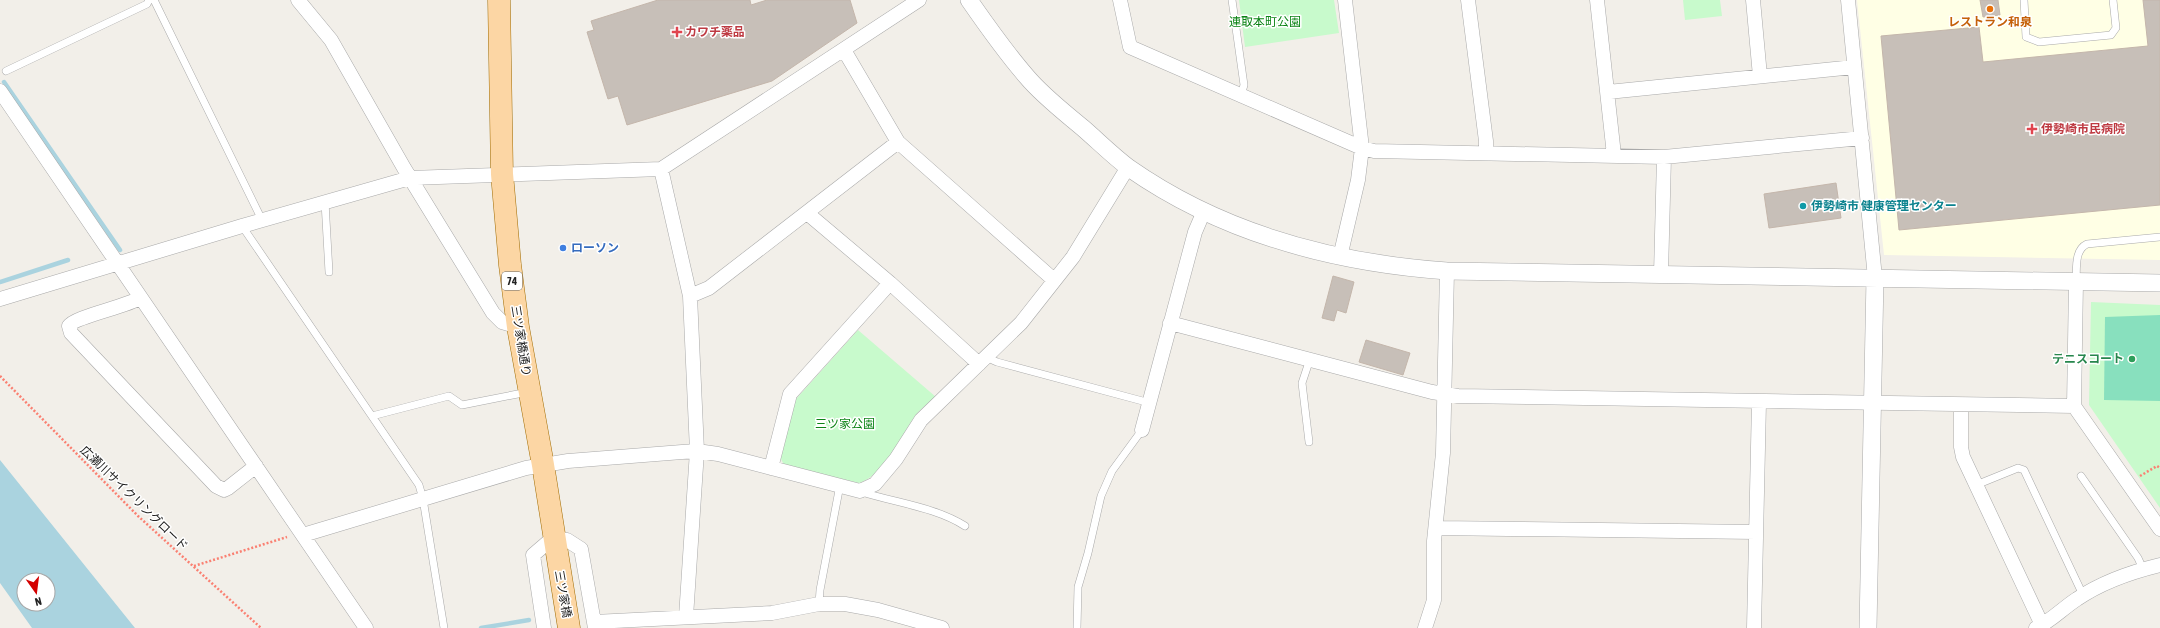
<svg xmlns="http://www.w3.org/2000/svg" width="2160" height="628" font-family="'Asap Condensed','Noto Sans JP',sans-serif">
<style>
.education{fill:#ffffe5}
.park{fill:#c8facc}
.pitch{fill:#88e0be}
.water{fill:#aad3df;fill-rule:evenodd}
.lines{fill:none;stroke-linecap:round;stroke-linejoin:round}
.stream{stroke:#aad3df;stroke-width:4.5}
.building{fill:#c7bfb8;stroke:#c4b6ab}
.service-casing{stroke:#a9a9a9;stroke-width:8}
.minor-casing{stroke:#a9a9a9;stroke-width:15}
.tertiary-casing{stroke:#a9a9a9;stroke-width:18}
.primary-casing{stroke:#a06b00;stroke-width:23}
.path{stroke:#fa8072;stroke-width:2.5;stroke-dasharray:2 2;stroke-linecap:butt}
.service{stroke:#fff;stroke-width:7}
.minor{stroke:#fff;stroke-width:14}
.tertiary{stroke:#fff;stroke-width:17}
.primary{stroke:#fcd6a4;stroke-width:22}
.food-dot{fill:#e8710a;stroke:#fff;stroke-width:1.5}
.health-dot{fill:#e0444e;stroke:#fff;stroke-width:1.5}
.culture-dot{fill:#0f9aa8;stroke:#fff;stroke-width:1.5}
.shop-dot{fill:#3f7fe0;stroke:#fff;stroke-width:1.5}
.leisure-dot{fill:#2e9e5b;stroke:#fff;stroke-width:1.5}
.labels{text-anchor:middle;stroke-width:3;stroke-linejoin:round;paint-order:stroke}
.shield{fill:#fff;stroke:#646464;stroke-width:1}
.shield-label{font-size:11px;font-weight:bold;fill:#222}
.park-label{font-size:12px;fill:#0c8416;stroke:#fff}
.food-label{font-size:12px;font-weight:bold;fill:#c56008;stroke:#fff}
.health-label{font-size:12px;font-weight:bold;fill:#be3a42;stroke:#fff;text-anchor:start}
.culture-label{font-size:12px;font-weight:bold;fill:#0d838f;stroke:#fff;text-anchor:start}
.shop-label{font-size:12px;font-weight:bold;fill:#366cbe;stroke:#fff;text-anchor:start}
.street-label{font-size:12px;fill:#222;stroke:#fff}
.leisure-label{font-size:12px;font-weight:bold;fill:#27864d;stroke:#fff;text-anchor:end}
</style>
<rect width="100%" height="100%" fill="#f2efe9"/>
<path class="education" d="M 1857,0 L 2160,0 L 2160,260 L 1884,255 Z"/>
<path class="park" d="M 1239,0 L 1334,0 L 1339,33 L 1245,47 Z
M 1683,0 L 1720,0 L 1722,16 L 1685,20 Z
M 2091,302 L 2160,305 L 2160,508 L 2089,405 Z
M 858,330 L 936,397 C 929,403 920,409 915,416 C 901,436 883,476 859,483 L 784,465 L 780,457 L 796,399 Z"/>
<path class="pitch" d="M 2160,315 L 2160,401 L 2104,400 L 2105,317 Z"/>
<path class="water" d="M 0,460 L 135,628 L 32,628 L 0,583 ZM 24,580 L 48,580 L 48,604 L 24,604 Z"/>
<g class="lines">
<path class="stream" d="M 4,82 L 120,250
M 0,282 L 68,260
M 481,628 L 529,620"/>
</g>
<path class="building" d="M 658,0 L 750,0 L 751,5 L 767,0 L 850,0 L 857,23 L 772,81 L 627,125 L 618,96 L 608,99 L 587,32 L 594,30 L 591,21 Z
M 1980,0 L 1998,0 L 2000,15 L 1983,17 Z
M 2143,0 L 2160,0 L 2160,205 L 1899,230 L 1881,36 L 1979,27 L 1983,62 L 2148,46 Z
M 1836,183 L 1841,218 L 1769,228 L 1764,194 Z
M 1333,276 L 1354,282 L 1346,313 L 1337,310 L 1334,321 L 1322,318 Z
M 1366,340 L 1410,353 L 1403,375 L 1359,362 Z"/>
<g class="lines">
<g class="service-casing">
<path id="service" d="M 154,0 L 262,220
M 1232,0 L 1244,85 L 1241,95
M 2024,0 L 2026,37 L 2039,42 L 2111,35 L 2116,28 L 2113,0
M 6,71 L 147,4 L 149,0
M 325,202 L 329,272
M 242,226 L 419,485 L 423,499 L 444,628
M 2076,281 C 2077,269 2074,250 2087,244 L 2160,237
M 986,357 L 997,362 L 1150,403
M 372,416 L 449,396 L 462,405 L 528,392
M 1309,442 L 1302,383 L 1310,359
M 2081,476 L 2138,558 L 2143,569
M 1976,485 L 2018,468 L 2024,470 L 2083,595
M 862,492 C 896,503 935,507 965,526
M 819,604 L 820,590 L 840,485
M 1077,628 L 1078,587 L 1088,553 L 1101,496 L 1112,471 L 1142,430"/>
</g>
<g class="minor-casing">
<path id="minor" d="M 298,0 L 331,40 L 404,168 L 493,313 L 502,322 L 518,327
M 1120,0 L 1130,47 L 1362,148 L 1374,151 L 1664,157 L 1862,138
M 1468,0 L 1486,141 L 1486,153
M 1597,0 L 1614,155
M 1753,0 L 1760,76
M 1848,0 L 1875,278
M 844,50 L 898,142 L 1054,280
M 0,91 L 366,628
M 1608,92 L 1854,67
M 661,169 L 690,296 L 697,451 L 686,617
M 807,213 L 890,283 L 979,364
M 1340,257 L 1358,180 L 1362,148 L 1345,0
M 1661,274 L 1664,157
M 2076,282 L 2074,406 L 2160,529
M 690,296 L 709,288 L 898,142
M 140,298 C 125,307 74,317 69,326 L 71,333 L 216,486 L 224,490 L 228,488 L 256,466
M 0,299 L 242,226 L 410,178 L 661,169 L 919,0
M 1170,323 L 1432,392 L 1458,396 L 2074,406
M 1961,405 L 1961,447 L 1963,457 L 2042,625
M 1142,430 L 1195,232 L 1204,211
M 771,468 L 790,394 L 890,283
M 1436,528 L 1756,532
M 303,535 L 526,468 L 568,461 L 682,452 L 697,451 L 718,454 L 860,491 L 875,484 L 896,459 L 921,420 L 1021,323 L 1073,257 L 1128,167
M 594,622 L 772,613 L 819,604 L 845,604 L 878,610 L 942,628
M 544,628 L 533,555 L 554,537 L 567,540 L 581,549 L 595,628
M 1425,628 L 1434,600 L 1434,541 L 1443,453 L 1447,271
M 1754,628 L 1759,402
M 2036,628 C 2051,621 2063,608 2077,599 C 2102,582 2131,572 2160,565"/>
</g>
<g class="tertiary-casing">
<path id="tertiary" d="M 969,0 C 987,26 1006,53 1027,77 C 1043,96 1064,112 1083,128 C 1098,141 1113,156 1129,168 C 1222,233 1335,263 1447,271 L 2160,283
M 1868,628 L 1875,278"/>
</g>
<g class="primary-casing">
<path id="primary" d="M 499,0 L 502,174 L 510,265 L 518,327 L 543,465 L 569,628"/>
</g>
<path class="path" d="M 0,376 L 138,516 L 261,628
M 2140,476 L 2157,466 L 2160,468
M 194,566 L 287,537"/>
<use href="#service" class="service"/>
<use href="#minor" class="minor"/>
<use href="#tertiary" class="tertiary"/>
<use href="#primary" class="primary"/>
</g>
<circle class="food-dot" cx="1990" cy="9" r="4"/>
<g class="health-dot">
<path d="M675 26h4v4h4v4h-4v4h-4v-4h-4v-4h4z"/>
<path d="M2030 123h4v4h4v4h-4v4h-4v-4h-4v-4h4z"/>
</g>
<circle class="culture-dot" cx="1803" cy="206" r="4"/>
<circle class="shop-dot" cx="563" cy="248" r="4"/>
<circle class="leisure-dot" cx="2132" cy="359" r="4"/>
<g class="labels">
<rect class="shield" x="502" y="272" width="20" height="18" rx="3"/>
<g class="shield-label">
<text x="512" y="285">74</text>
</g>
<g class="park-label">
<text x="1265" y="26">連取本町公園</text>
<text x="845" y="428">三ツ家公園</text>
</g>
<g class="food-label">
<text x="1990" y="26">レストラン和泉</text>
</g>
<g class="health-label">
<text x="685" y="36">カワチ薬品</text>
<text x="2041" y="133">伊勢崎市民病院</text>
</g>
<g class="culture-label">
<text x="1811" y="210">伊勢崎市 健康管理センター</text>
</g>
<g class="shop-label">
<text x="571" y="252">ローソン</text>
</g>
<g class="street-label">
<text transform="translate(521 341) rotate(81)" y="4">三ツ家橋通り</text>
<text transform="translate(134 498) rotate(44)" y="4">広瀬川サイクリングロード</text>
<text transform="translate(563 594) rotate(80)" y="4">三ツ家橋</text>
</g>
<g class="leisure-label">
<text x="2124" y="363">テニスコート</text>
</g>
</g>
<g transform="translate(36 592) rotate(166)"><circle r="19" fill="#ffffff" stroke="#a7a7a7"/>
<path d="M0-3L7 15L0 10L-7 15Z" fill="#d40000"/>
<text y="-6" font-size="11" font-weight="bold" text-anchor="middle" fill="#222222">N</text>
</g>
</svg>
